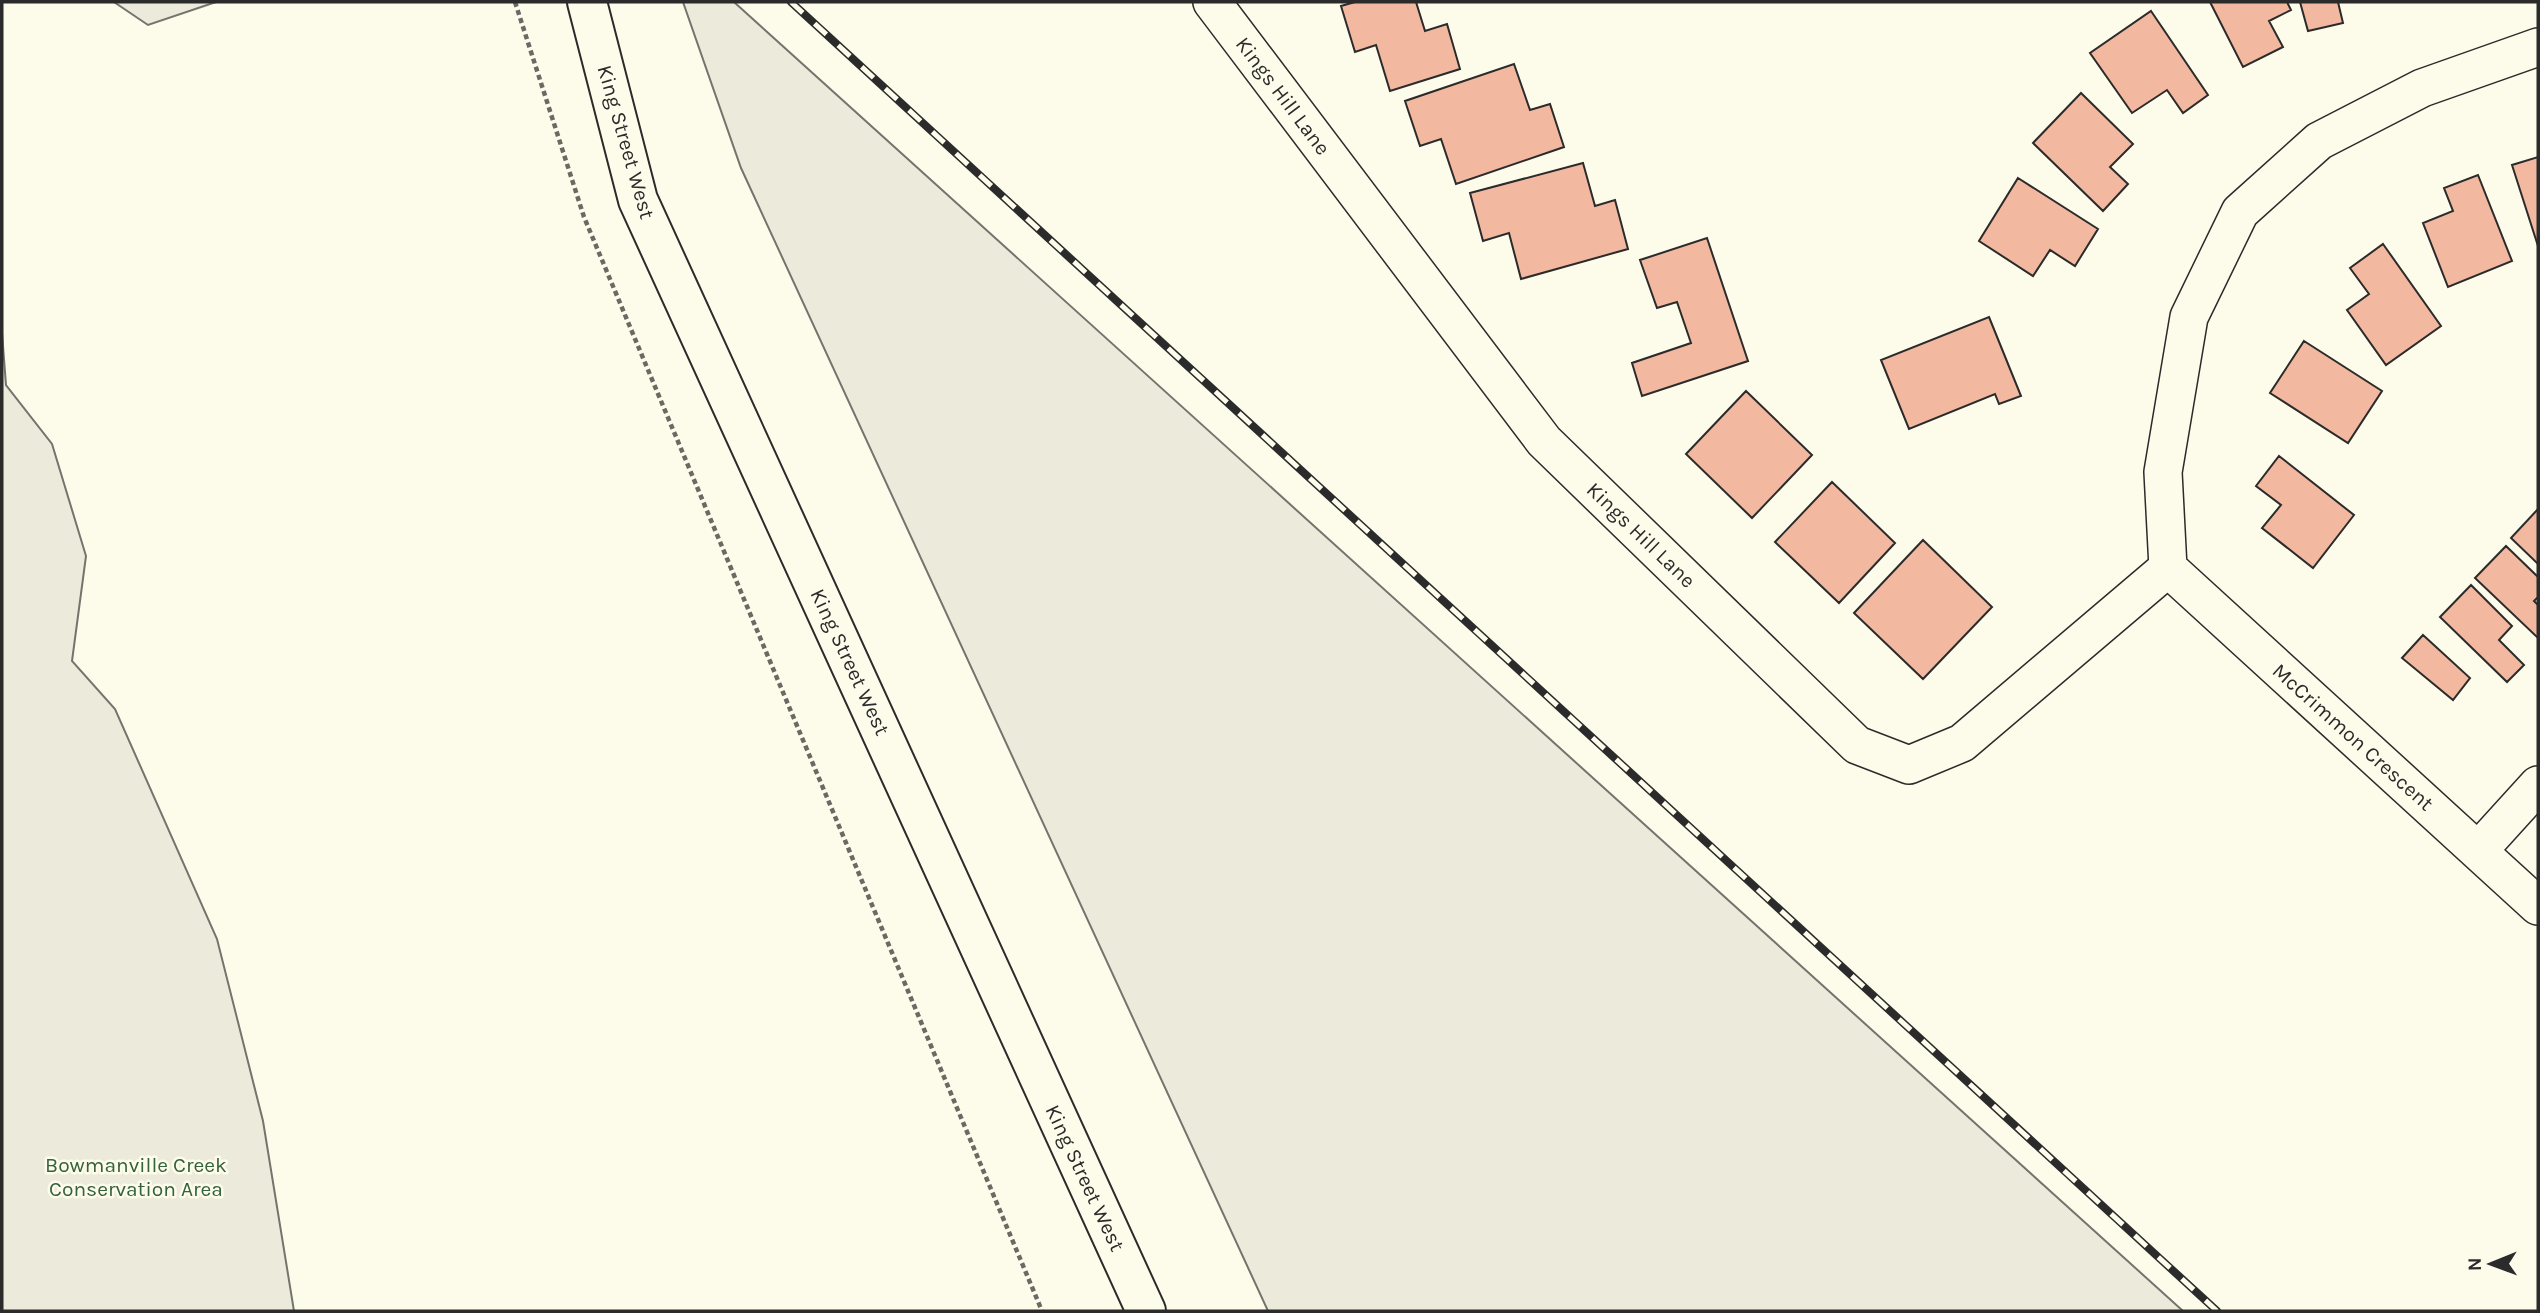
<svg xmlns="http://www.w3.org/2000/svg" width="2540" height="1313" font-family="Karla,sans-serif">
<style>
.green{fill:#ecebdb;stroke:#74746e;stroke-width:2}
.building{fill:#f2b8a0;stroke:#2b2b2b;stroke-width:2}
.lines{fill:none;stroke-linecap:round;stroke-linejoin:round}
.street-casing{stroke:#2b2b2b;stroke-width:40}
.primary-casing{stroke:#2b2b2b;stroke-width:42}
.path{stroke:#6a6964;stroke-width:4.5;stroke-dasharray:5 3.5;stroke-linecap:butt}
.street{stroke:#fdfbea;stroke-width:37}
.primary{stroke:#fdfbea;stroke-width:38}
.rail-casing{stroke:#2b2b2b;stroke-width:8}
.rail{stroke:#fdfbea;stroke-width:5;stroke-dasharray:16;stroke-linecap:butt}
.labels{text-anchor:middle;stroke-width:5;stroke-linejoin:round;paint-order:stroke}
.street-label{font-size:21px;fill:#2b2b2b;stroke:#fdfbea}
.park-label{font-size:21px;fill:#34623c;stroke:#fdfbea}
</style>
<rect width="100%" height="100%" fill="#fdfbea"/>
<path class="green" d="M 114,2 L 216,2 L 148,25 Z
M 683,2 L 734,2 L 2183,1311 L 1268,1311 L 741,168 Z
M 2,333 L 6,385 L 52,444 L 86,556 L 72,661 L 115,709 L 217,939 L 263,1121 L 294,1311 L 2,1311 Z"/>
<path class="building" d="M 1355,2 L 1416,2 L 1425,31 L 1447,24 L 1460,69 L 1390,91 L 1376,45 L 1355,52 L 1341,6 Z
M 2210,2 L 2287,2 L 2291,10 L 2269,21 L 2283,47 L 2243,67 Z
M 2300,2 L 2338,2 L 2343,23 L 2308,31 Z
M 2151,11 L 2208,95 L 2183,113 L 2167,90 L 2132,113 L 2090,53 Z
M 1514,64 L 1530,110 L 1550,104 L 1564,147 L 1456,184 L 1441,139 L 1420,146 L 1405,101 Z
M 2081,93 L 2133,144 L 2110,167 L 2128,184 L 2103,211 L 2033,143 Z
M 2538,157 L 2538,246 L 2512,165 Z
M 1583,163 L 1595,206 L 1615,200 L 1628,249 L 1521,279 L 1509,233 L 1483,241 L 1470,193 Z
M 2478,175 L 2512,261 L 2448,287 L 2423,223 L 2453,211 L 2444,188 Z
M 2018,178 L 2098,229 L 2075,266 L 2050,250 L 2033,276 L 1979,241 Z
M 1707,238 L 1748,361 L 1642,396 L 1632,363 L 1691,343 L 1677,302 L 1657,308 L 1640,260 Z
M 2383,244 L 2441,326 L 2386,365 L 2347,310 L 2369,294 L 2350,268 Z
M 1989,317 L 2021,396 L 1999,404 L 1995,394 L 1909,429 L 1881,360 Z
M 2304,341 L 2382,391 L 2348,443 L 2270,393 Z
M 1746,391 L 1812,455 L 1752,518 L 1686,454 Z
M 2279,456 L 2354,515 L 2313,568 L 2262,528 L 2281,505 L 2256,486 Z
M 1832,482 L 1895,543 L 1839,603 L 1775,542 Z
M 2538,509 L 2538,564 L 2511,538 Z
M 1923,540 L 1992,607 L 1923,679 L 1854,613 Z
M 2506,546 L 2538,577 L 2538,597 L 2534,601 L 2538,605 L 2538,638 L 2475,578 Z
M 2471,585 L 2512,626 L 2499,640 L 2524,665 L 2507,682 L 2440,617 Z
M 2423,635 L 2470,678 L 2453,700 L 2402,658 Z"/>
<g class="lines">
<g class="street-casing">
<path id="street" d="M 1212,2 L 1544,441 L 1857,745 L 1909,765 L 1962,743 L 2168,568
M 2168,568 L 2163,472 L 2189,317 L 2240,212 L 2319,141 L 2422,88 L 2538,47
M 2168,568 L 2538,906
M 2478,851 L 2538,785"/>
</g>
<g class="primary-casing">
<path id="primary" d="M 587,2 L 638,200 L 1146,1311"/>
</g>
<path class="path" d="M 515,2 L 584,217 L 1042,1311"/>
<use href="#street" class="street"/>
<use href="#primary" class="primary"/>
<g class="rail-casing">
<path id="rail" d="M 791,2 L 2217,1311"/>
</g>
<use href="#rail" class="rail"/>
</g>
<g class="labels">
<g class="street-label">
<text transform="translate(1283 96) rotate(53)" y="7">Kings Hill Lane</text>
<text transform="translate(626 142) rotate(74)" y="7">King Street West</text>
<text transform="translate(1641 535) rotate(44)" y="7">Kings Hill Lane</text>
<text transform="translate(850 662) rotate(65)" y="7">King Street West</text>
<text transform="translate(2353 737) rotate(42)" y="7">McCrimmon Crescent</text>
<text transform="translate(1085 1178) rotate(65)" y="7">King Street West</text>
</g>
<g class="park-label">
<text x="136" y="1172">Bowmanville Creek<tspan x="136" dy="24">Conservation Area</tspan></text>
</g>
</g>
<rect width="2540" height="1313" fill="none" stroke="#2b2b2b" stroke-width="7"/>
<g transform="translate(2491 1264) rotate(269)" stroke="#fdfbea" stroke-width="5" paint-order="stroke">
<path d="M0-5L12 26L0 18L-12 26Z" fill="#2b2b2b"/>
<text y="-10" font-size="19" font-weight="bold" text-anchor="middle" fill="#2b2b2b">N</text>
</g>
</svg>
